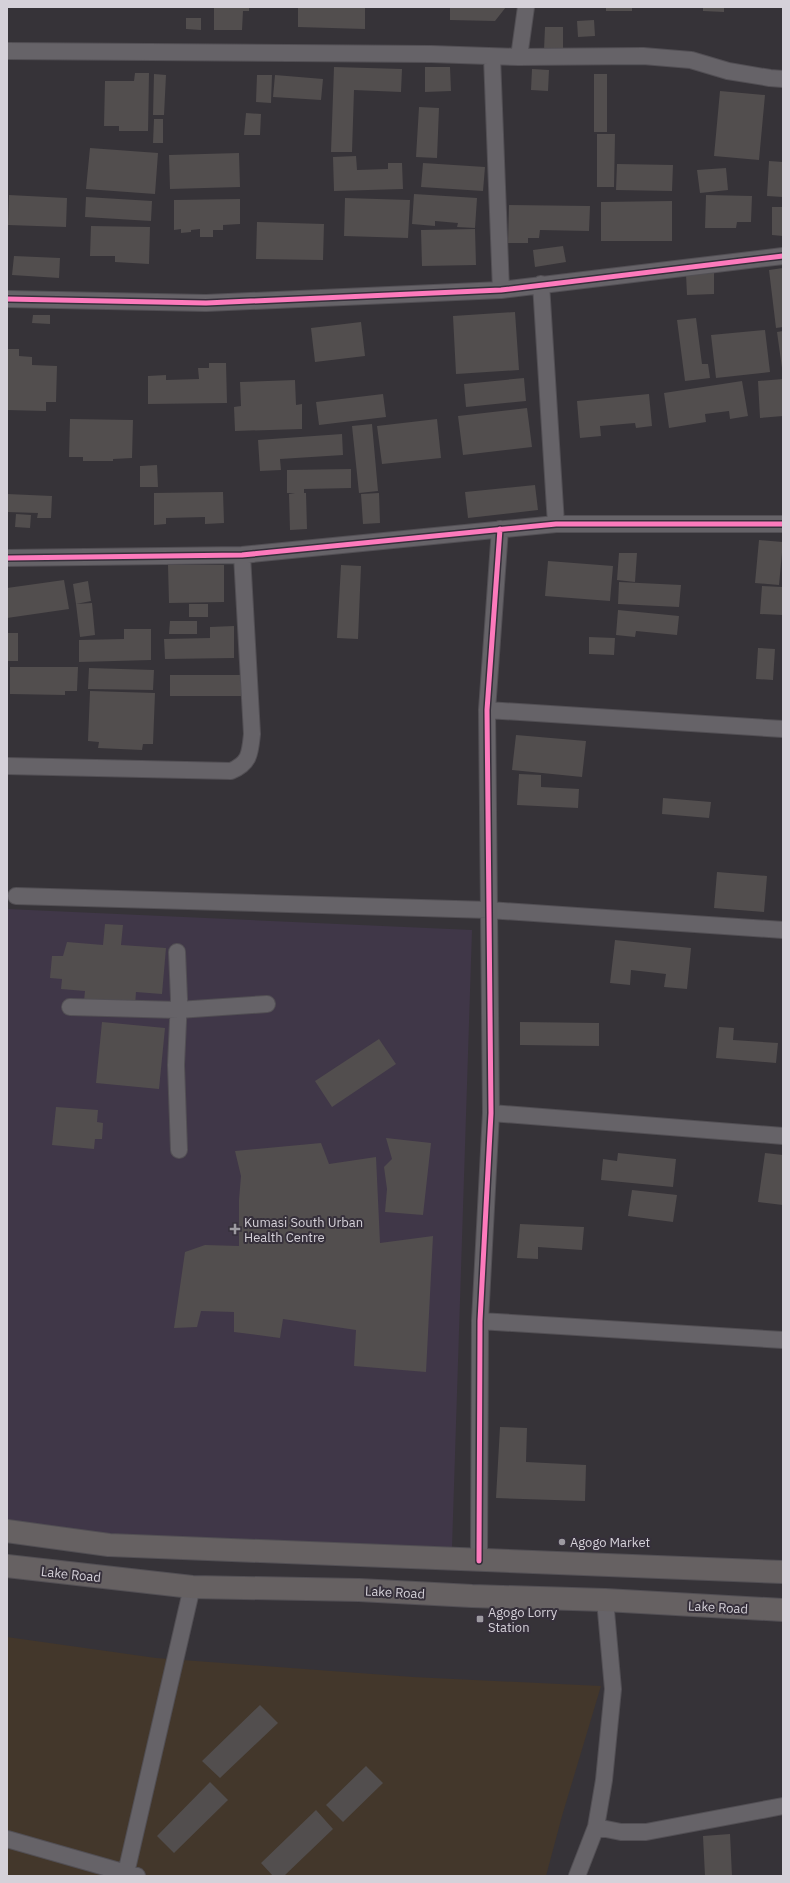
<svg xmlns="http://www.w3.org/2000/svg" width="790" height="1883" font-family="'IBM Plex Sans',sans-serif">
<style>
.built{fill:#403748}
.industrial{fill:#43372b}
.building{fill:#524e4e}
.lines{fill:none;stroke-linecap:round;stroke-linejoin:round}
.minor-casing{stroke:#524f54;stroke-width:18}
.secondary-casing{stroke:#524f54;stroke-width:24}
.minor{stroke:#666368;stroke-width:16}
.secondary{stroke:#666162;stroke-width:22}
.cycleway-casing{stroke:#36303b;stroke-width:8}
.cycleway{stroke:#fd7abc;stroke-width:5}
.poi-dot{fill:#9d9aa1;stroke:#36303b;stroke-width:1.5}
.labels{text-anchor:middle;stroke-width:4;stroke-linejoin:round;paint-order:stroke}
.poi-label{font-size:13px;fill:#d5d1d9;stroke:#36303b;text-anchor:start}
.street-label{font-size:13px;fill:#d5d1d9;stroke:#36303b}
</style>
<rect width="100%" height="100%" fill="#363338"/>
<path class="built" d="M 7,909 L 472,930 L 452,1547 L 76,1540 L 7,1527 Z"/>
<path class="industrial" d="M 7,1637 L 156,1658 L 413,1677 L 601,1686 L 562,1816 L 546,1876 L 7,1876 Z"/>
<path class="building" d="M 214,7 L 249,7 L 249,11 L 243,11 L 242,30 L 214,30 Z
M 298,7 L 365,7 L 365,29 L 298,27 Z
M 450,7 L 506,7 L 495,21 L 450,20 Z
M 606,7 L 632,7 L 632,11 L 606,11 Z
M 703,7 L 724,7 L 724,12 L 703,11 Z
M 186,18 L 201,18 L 201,30 L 186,29 Z
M 594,20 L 595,36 L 578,37 L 577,21 Z
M 545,27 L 563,27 L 563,50 L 544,50 Z
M 334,67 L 402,69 L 401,92 L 354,90 L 352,152 L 331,152 Z
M 425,67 L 450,67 L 451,91 L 425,92 Z
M 532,69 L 549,70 L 548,91 L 531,90 Z
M 135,73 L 149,73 L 148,131 L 119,131 L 119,126 L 104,126 L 105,81 L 134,81 Z
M 154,74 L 166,75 L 164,115 L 153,115 Z
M 594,74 L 607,74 L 607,132 L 594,132 Z
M 257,75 L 272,75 L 271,103 L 256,102 Z
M 275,75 L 323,79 L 321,100 L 273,97 Z
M 720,91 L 765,95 L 759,160 L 714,156 Z
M 419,107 L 439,108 L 437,158 L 416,157 Z
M 246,113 L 261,114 L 260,135 L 244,135 Z
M 154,119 L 163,119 L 163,143 L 153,143 Z
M 597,134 L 615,134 L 614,187 L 597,187 Z
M 90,148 L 158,153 L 155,194 L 86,189 Z
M 239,153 L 240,187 L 170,189 L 169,155 Z
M 356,156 L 357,170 L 388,169 L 388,163 L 402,163 L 403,189 L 334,191 L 333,157 Z
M 769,161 L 783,162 L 783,197 L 767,196 Z
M 423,163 L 485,167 L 483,191 L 421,187 Z
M 617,164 L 673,165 L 672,191 L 616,190 Z
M 726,168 L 728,190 L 700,193 L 697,170 Z
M 414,194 L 477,198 L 475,228 L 457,227 L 458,223 L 435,221 L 435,226 L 412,224 Z
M 9,195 L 67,198 L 66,227 L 8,225 Z
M 706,195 L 752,196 L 751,222 L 737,222 L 736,228 L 705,228 Z
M 86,197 L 152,201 L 151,221 L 85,217 Z
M 345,198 L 410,200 L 408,238 L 344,236 Z
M 240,199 L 240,224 L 223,225 L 223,230 L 213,230 L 213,237 L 200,237 L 200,229 L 191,230 L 191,232 L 181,233 L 181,229 L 174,230 L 174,200 Z
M 672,201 L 672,241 L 601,241 L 601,202 Z
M 509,205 L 590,206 L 589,231 L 540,230 L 539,238 L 528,238 L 528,243 L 508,243 Z
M 772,207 L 783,207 L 783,236 L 772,235 Z
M 257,222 L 324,224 L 323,260 L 256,259 Z
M 91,226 L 150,227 L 149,264 L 115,262 L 115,256 L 90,256 Z
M 475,229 L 476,265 L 422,266 L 421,230 Z
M 563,246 L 566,262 L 535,267 L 533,250 Z
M 14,256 L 60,258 L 59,278 L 12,275 Z
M 783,268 L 783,327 L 776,328 L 769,270 Z
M 714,273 L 714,294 L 687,295 L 686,274 Z
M 515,312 L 519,370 L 456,374 L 453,316 Z
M 33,315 L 50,315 L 50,324 L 32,323 Z
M 696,318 L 702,364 L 708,364 L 710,378 L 685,381 L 677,320 Z
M 361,322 L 365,356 L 315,362 L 311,328 Z
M 765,330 L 770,372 L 716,378 L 711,335 Z
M 783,331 L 783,368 L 782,368 L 777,332 Z
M 7,349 L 19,349 L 19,356 L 32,357 L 32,365 L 57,366 L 56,402 L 46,402 L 46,411 L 7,410 Z
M 209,363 L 226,363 L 227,403 L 148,404 L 148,376 L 166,375 L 166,380 L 199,379 L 198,368 L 209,368 Z
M 524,378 L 526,401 L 466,407 L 464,384 Z
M 783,379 L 783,416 L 760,418 L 758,381 Z
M 295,380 L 296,405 L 302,404 L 302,429 L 235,431 L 234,407 L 241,406 L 240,382 Z
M 742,381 L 748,416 L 730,419 L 729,411 L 705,414 L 706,422 L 669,428 L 664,393 Z
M 383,394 L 386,417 L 319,425 L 316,402 Z
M 649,394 L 652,426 L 636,428 L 635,423 L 600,426 L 601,436 L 580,438 L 577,401 Z
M 527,408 L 532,447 L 463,455 L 458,416 Z
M 70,419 L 133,420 L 132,458 L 113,459 L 113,461 L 83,461 L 83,457 L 69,457 Z
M 437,419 L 441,458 L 382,464 L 377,426 Z
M 372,424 L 378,491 L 359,493 L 352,426 Z
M 342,434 L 343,455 L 280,459 L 281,470 L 260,471 L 258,440 Z
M 157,465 L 158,487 L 140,487 L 140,466 Z
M 351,469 L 351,488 L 304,489 L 304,493 L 306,493 L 307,529 L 290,530 L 289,494 L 295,493 L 287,493 L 287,470 Z
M 535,485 L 538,510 L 468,518 L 465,492 Z
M 223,492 L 224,523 L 205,524 L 205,517 L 166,518 L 166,524 L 154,525 L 154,493 Z
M 379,493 L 380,523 L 363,524 L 361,494 Z
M 7,494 L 52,496 L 51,518 L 37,518 L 38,513 L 7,512 Z
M 16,514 L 31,515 L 30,528 L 15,527 Z
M 759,540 L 783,542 L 779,585 L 755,583 Z
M 619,553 L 637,553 L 635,582 L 617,580 Z
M 548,561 L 613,566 L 610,601 L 545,596 Z
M 168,565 L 224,565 L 224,602 L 169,603 Z
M 341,565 L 361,566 L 358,639 L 337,638 Z
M 64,580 L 69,609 L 7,618 L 7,588 Z
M 88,581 L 91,601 L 76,604 L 73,584 Z
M 619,582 L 681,585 L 679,607 L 618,604 Z
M 762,586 L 782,587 L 783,615 L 760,614 Z
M 92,603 L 95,635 L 80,637 L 76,604 Z
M 189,604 L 208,604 L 208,617 L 189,617 Z
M 618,610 L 679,616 L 677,635 L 636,631 L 635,637 L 616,635 Z
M 170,621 L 197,621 L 197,634 L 169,634 Z
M 234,626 L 234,658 L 165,659 L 164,639 L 210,638 L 210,627 Z
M 124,629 L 151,629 L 151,660 L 79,662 L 79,640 L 124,639 Z
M 7,633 L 18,633 L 18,661 L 7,661 Z
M 589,637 L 615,638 L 614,655 L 589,654 Z
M 758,648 L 775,649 L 773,680 L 756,679 Z
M 10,667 L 78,667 L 77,691 L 65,691 L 65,695 L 10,694 Z
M 89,668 L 154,670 L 153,690 L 88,689 Z
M 170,675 L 244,675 L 244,696 L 170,696 Z
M 90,691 L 155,693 L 153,744 L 143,744 L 142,750 L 98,748 L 99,742 L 88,741 Z
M 516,735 L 586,741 L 582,777 L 512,770 Z
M 519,774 L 541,775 L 541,787 L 579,789 L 578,808 L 517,805 Z
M 663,798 L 711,802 L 709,818 L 662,814 Z
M 717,872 L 767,876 L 764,912 L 714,908 Z
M 105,924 L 123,925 L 121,945 L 166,948 L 162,994 L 136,992 L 135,1005 L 84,1001 L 85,991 L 61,989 L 62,979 L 50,978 L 52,956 L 63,956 L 67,942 L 103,945 Z
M 615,940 L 691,948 L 687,989 L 664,987 L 666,974 L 631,970 L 630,985 L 610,983 Z
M 102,1022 L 165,1028 L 159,1089 L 96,1083 Z
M 520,1022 L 599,1023 L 599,1046 L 520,1045 Z
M 719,1027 L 734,1028 L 733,1040 L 778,1043 L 776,1063 L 716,1058 Z
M 379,1039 L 396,1064 L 332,1107 L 315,1081 Z
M 56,1107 L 98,1110 L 97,1122 L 103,1123 L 102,1139 L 95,1139 L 94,1149 L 52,1145 Z
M 386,1138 L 431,1143 L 423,1215 L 385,1212 L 387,1189 L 384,1167 L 392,1159 Z
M 321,1143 L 329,1164 L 376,1157 L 380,1243 L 433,1236 L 426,1372 L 354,1366 L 356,1330 L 283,1319 L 280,1338 L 234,1332 L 234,1312 L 201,1311 L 197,1327 L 174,1328 L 185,1252 L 205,1245 L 239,1246 L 239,1200 L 241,1176 L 235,1151 Z
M 618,1153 L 676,1159 L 673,1187 L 601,1180 L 603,1159 L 617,1161 Z
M 765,1153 L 783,1155 L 783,1205 L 758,1202 Z
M 632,1190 L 677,1195 L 673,1222 L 628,1216 Z
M 520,1224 L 584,1227 L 582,1250 L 538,1247 L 538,1259 L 517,1258 Z
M 500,1427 L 527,1428 L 526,1462 L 586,1465 L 585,1501 L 496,1498 Z
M 260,1705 L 278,1723 L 220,1778 L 202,1761 Z
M 366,1766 L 383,1783 L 343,1822 L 326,1805 Z
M 210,1782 L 228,1800 L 174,1853 L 157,1836 Z
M 316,1810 L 333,1829 L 284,1876 L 273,1876 L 261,1863 Z
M 730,1834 L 732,1876 L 705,1876 L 703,1836 Z"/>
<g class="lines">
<g class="minor-casing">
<path id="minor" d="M 7,51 L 431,54 L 519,57 L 526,7
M 492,57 L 501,290
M 519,57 L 643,56 L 691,60 L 728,71 L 770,78 L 783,79
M 541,284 L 556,524
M 7,299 L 206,303 L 501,290 L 783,256
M 7,558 L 242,555 L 556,524 L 783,524
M 487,710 L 783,729
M 7,766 L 231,771 C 250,763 250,753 252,734 L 242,555
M 16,896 L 489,910 L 783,930
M 177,952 L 179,999 L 176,1065 L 179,1150
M 70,1007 L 178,1010 L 267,1004
M 491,1113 L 783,1136
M 480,1321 L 783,1340
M 479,1561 L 480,1321 L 491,1113 L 487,710 L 500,529
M 596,1827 L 621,1832 L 646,1832 L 783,1806
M 7,1839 L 126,1873 L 125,1876
M 137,1876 L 126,1873 L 192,1587
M 577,1876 L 596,1827 L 604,1780 L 613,1689 L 605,1600"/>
</g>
<g class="secondary-casing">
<path id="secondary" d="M 7,1531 L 109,1545 L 783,1572
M 7,1566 L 192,1587 L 359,1590 L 472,1596 L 605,1600 L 783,1610"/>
</g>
<use href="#minor" class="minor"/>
<use href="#secondary" class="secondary"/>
<g class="cycleway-casing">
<path id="cycleway" d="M 7,299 L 206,303 L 501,290 L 783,256
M 7,558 L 242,555 L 556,524 L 783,524
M 479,1561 L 480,1321 L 491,1113 L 487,710 L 500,529"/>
</g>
<use href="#cycleway" class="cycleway"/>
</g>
<g class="poi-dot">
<path d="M233 1223h4v4h4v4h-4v4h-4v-4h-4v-4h4z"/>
<circle cx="562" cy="1542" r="4"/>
<rect x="476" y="1615" width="8" height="8" rx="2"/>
</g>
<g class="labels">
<g class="poi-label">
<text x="244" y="1227">Kumasi South Urban<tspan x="244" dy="15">Health Centre</tspan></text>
<text x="570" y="1547">Agogo Market</text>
<text x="488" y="1617">Agogo Lorry<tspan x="488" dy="15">Station</tspan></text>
</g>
<g class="street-label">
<text transform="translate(71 1574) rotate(6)" y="5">Lake Road</text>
<text transform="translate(395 1592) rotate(3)" y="5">Lake Road</text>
<text transform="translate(718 1607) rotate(3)" y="5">Lake Road</text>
</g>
</g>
<rect width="790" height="1883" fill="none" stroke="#d5d1d9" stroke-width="16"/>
</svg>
